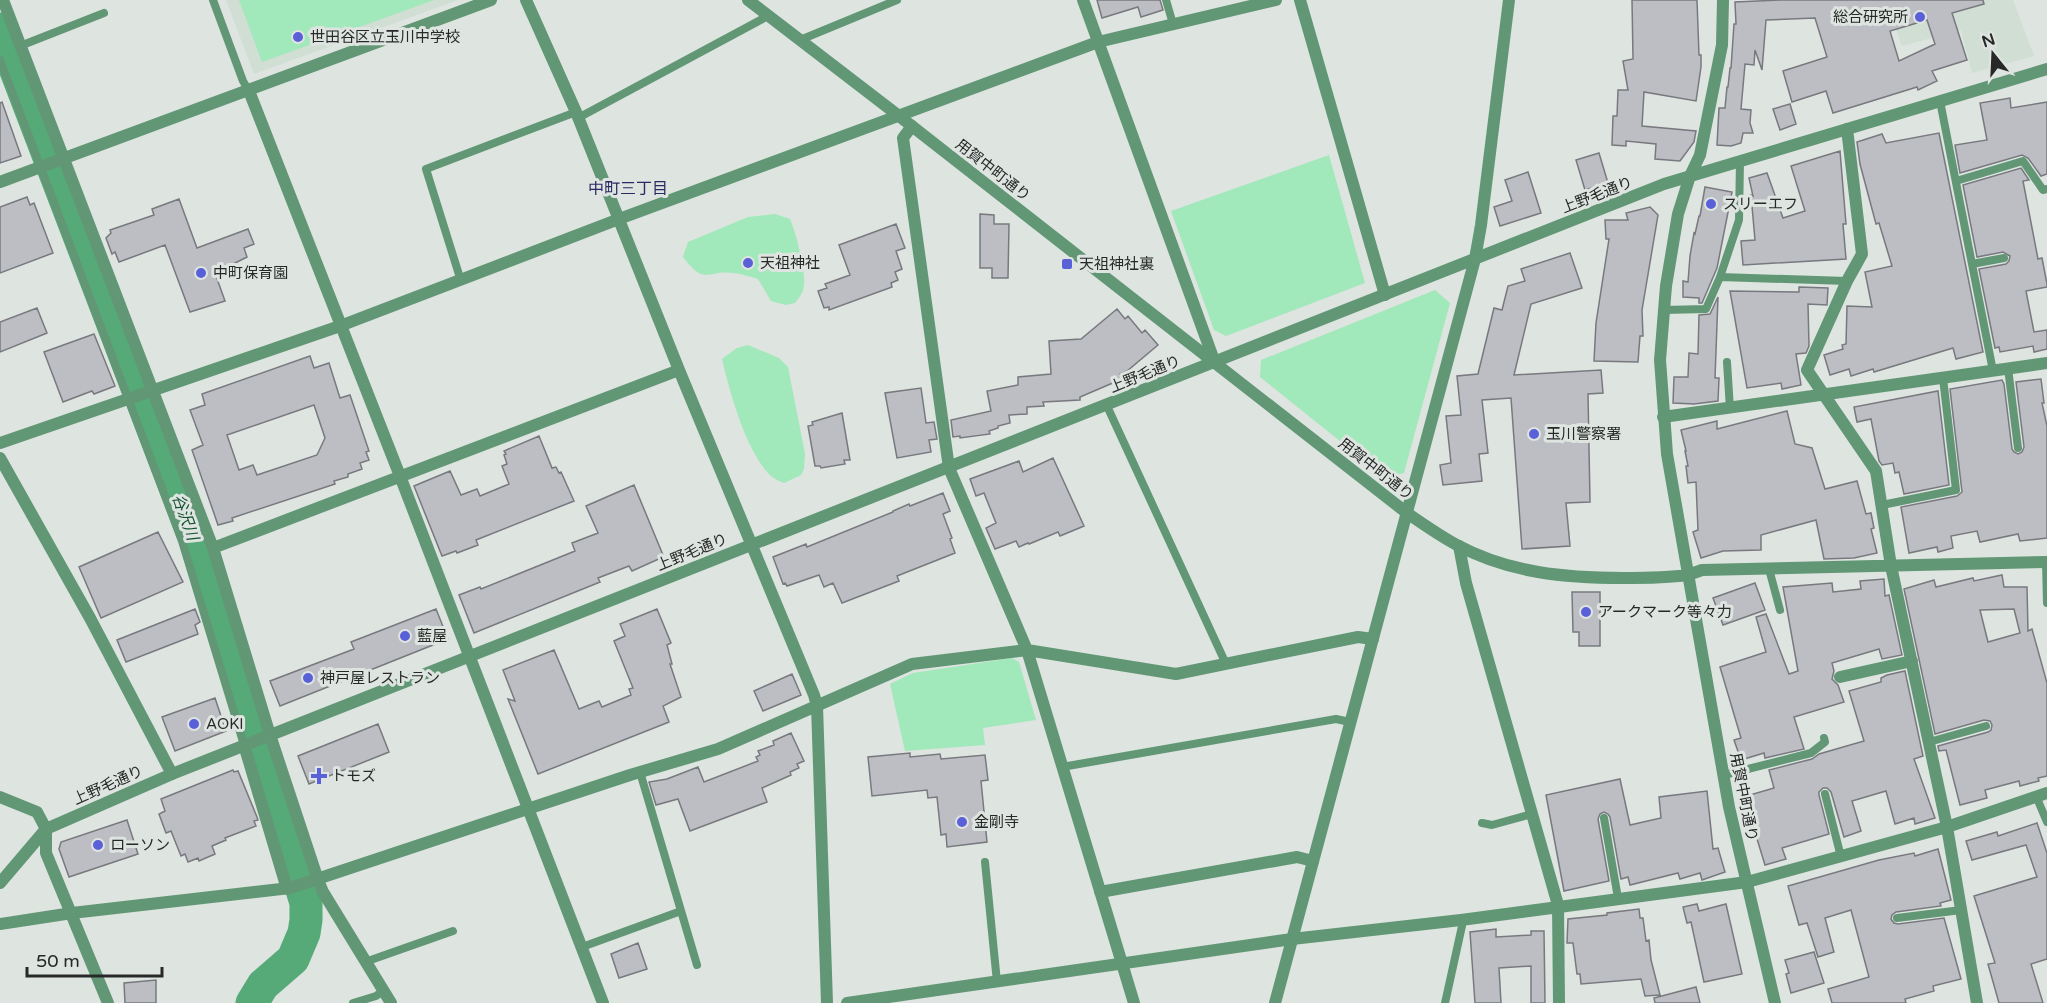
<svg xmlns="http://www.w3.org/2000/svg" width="2047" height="1003" font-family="'Varela Round','Noto Sans JP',sans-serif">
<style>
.built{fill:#d0ded4}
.green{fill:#a1e8ba}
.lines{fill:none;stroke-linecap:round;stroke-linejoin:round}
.river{stroke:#56aa78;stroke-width:33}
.building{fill:#bdbec4;stroke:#78797f;stroke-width:1.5;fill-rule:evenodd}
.service{stroke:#619775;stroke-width:8}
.minor{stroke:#619775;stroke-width:12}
.tertiary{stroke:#619775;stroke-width:12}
.poi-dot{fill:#5a60d7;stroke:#dee4e0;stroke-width:2}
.labels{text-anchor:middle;stroke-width:6;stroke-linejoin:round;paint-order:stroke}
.poi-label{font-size:15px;fill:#272928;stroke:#dee4e0;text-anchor:start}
.street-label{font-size:15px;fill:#272928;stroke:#dee4e0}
.neighbourhood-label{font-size:16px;fill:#272a63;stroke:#dee4e0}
.water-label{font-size:16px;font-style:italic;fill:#155433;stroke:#dee4e0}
</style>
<rect width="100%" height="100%" fill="#dee4e0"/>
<path class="built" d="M 226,0 L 458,0 L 254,74 Z
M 1885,0 L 2013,0 L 2034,56 L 1972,73 L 1961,30 L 1902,46 Z"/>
<path class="green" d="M 239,0 L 434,0 L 262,62 Z
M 1329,155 L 1365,283 L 1226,336 L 1214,330 L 1171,211 Z
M 775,214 L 790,219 C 796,233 808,277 803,290 C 802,294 798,299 795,303 L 786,305 L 771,301 L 758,279 C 751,277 742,274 734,273 C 706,269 706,287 683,257 L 688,242 L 748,217 Z
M 1435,290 L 1450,303 L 1404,473 L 1386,478 L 1260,377 L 1261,360 Z
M 748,345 L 779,358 L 788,367 L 805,454 L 804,469 L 801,475 L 784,483 C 780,481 774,479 771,476 C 746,452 730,393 722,359 L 737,348 Z
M 1012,658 L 1019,662 L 1036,720 L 983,728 L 985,745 L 905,751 L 890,684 L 913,673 Z"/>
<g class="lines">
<path class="river" d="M 0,29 L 195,539 L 306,903 L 306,920 L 304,933 L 293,959 L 263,985 L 252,1003"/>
</g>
<path class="building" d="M 1097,0 L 1160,0 L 1163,10 L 1141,17 L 1138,7 L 1102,18 Z
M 1632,0 L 1697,0 L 1699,55 L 1701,55 L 1701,67 L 1696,101 L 1644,92 L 1642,126 L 1696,131 L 1694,142 L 1680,161 L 1655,159 L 1656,144 L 1626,141 L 1626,146 L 1612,145 L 1613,116 L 1617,116 L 1618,90 L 1628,90 L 1623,61 L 1633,59 Z
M 1780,0 L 1983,0 L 1984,4 L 1952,13 L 1967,60 L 1932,71 L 1937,81 L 1918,90 L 1917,87 L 1833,113 L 1826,91 L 1792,102 L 1783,71 L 1827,57 L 1815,18 L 1766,20 L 1762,70 L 1755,50 L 1754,65 L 1745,64 L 1741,109 L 1751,110 L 1750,123 L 1753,133 L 1743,133 L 1741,143 L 1731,146 L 1717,145 L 1719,108 L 1725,108 L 1727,87 L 1728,87 L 1730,68 L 1731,68 L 1734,24 L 1736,24 L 1735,2 ZM 1927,20 L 1935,44 L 1899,61 L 1890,31 Z
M 2010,98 L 2011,108 L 2047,102 L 2047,174 L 2041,176 L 2028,158 L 2022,155 L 1960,173 L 1955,145 L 1987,140 L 1980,103 Z
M 2,102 L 21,156 L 0,163 L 0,103 Z
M 1790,104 L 1796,124 L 1780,130 L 1773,109 Z
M 1939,133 L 1983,352 L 1956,359 L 1953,348 L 1874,372 L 1873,369 L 1851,376 L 1849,369 L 1830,375 L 1824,355 L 1843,349 L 1842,345 L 1846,344 L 1847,306 L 1872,307 L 1865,272 L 1892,266 L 1879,223 L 1876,224 L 1860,164 L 1857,142 L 1882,134 L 1886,143 Z
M 1840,151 L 1846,224 L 1843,224 L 1846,259 L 1743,265 L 1741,241 L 1755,240 L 1751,195 L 1753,196 L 1749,178 L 1767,173 L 1783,218 L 1805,211 L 1791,166 Z
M 1599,153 L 1608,183 L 1585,190 L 1576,160 Z
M 2021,168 L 2029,180 L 2023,181 L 2038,259 L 2042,258 L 2047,284 L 2047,287 L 2026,291 L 2034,332 L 2047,330 L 2047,349 L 2034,352 L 2033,346 L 2000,352 L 1999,347 L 1995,348 L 1979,269 L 2006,264 L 2009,261 L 2010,256 L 2003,252 L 1977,257 L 1963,185 Z
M 1528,172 L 1541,213 L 1500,226 L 1494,207 L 1512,201 L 1505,180 Z
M 1705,187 L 1732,192 L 1717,268 L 1702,303 L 1699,303 L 1699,298 L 1683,297 L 1683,281 L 1688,282 L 1690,256 L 1694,233 L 1695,234 L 1699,216 L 1700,216 Z
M 27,197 L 30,205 L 34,203 L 53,253 L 0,273 L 0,207 Z
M 179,199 L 197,248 L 248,229 L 254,244 L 244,248 L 247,257 L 215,273 L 225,301 L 190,312 L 165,245 L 119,262 L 115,252 L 112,254 L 106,238 L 111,233 L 110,230 L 154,215 L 152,209 Z
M 1650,207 L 1658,215 L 1642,310 L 1643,336 L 1640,336 L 1638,362 L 1594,361 L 1596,323 L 1609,239 L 1606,239 L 1605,220 L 1628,220 L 1626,213 Z
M 980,214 L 994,215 L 994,224 L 1009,224 L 1008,278 L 992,278 L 992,268 L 980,268 Z
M 896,224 L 905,248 L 896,251 L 902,269 L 895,272 L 898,280 L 891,283 L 892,287 L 829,310 L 829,307 L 824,308 L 818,291 L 827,288 L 825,284 L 850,275 L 839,245 Z
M 1570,253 L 1582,288 L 1531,304 L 1514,375 L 1601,370 L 1603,393 L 1588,394 L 1590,502 L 1566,503 L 1570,546 L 1522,549 L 1511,398 L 1482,400 L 1488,453 L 1479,454 L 1482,481 L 1443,485 L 1440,465 L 1451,463 L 1446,416 L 1461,415 L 1457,376 L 1478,374 L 1494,308 L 1502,310 L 1508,286 L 1525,281 L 1521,269 Z
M 1799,287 L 1828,288 L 1827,305 L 1808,304 L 1809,346 L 1806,353 L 1796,354 L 1801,385 L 1782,389 L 1781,383 L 1747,388 L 1730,291 L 1799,292 Z
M 1718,297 L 1715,378 L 1719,378 L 1718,401 L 1694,404 L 1673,403 L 1674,377 L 1688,377 L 1689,353 L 1698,354 L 1699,315 L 1710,314 Z
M 37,308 L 47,333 L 0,352 L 0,322 Z
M 1117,309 L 1125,319 L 1128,316 L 1142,333 L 1145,330 L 1158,345 L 1127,371 L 1120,374 L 1122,379 L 1080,397 L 1080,400 L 1043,402 L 1044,406 L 1027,407 L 1027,414 L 1009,415 L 1010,423 L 998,426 L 998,428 L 989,431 L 990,434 L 960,438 L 960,436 L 953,437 L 951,420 L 991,411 L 987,391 L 1018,385 L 1018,377 L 1051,374 L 1049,341 L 1081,339 Z
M 94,334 L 115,386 L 94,394 L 92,391 L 63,402 L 44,352 Z
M 310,356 L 314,368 L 329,363 L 340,398 L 350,395 L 369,451 L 366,452 L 369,460 L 360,463 L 362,469 L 348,474 L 348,477 L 334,481 L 335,484 L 232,518 L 233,521 L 218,525 L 192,450 L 203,445 L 190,410 L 205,405 L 202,394 ZM 314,405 L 325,438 L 317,455 L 257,475 L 253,465 L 239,470 L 227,435 Z
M 2041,379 L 2044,403 L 2042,403 L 2047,426 L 2047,538 L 2020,541 L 2018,534 L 1980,542 L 1977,531 L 1951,536 L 1953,548 L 1938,552 L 1937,547 L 1909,553 L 1901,507 L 1957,496 L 1962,492 L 1950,389 L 2002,380 L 2004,384 L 2012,449 L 2014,452 L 2018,454 L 2022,452 L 2024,447 L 2016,382 Z
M 921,388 L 926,423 L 934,422 L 937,439 L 929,440 L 931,452 L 897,458 L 885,393 Z
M 1938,391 L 1949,485 L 1904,494 L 1899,472 L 1895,473 L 1893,463 L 1882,465 L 1879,461 L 1871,419 L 1857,422 L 1854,407 Z
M 1787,411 L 1795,444 L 1812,448 L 1825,489 L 1857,481 L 1866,514 L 1871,513 L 1874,528 L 1871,529 L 1877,553 L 1854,558 L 1824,559 L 1816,520 L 1761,535 L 1761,550 L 1723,551 L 1701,558 L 1693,532 L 1698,530 L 1696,482 L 1688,483 L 1686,466 L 1688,466 L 1685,451 L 1686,451 L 1681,430 L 1717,421 L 1717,429 Z
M 842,413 L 850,460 L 844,460 L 845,464 L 821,468 L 820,466 L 815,466 L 808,426 L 813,425 L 812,422 Z
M 539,436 L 552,468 L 556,467 L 559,473 L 561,472 L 574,501 L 476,540 L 478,545 L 457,553 L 456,551 L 442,556 L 414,486 L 450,471 L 461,495 L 477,489 L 480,496 L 509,484 L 502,466 L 507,464 L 504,455 L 506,454 L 504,451 Z
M 1053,458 L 1084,526 L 1060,536 L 1058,532 L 1029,544 L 1028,543 L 1019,547 L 1016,541 L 995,549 L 986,528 L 996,523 L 984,493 L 976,496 L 970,479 L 1019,461 L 1023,472 Z
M 634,485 L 663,555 L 660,557 L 661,558 L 632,571 L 629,566 L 598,578 L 600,582 L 474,633 L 459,595 L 480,587 L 481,589 L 575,551 L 572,543 L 598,533 L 586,506 Z
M 943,493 L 950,511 L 943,514 L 952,538 L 950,539 L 955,553 L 897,576 L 899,581 L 842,603 L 833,583 L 824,587 L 819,575 L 787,586 L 785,583 L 783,584 L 773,557 L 806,544 L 807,547 L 893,512 L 893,511 L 909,504 L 910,506 Z
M 158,532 L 183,582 L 101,618 L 79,567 Z
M 2002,575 L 2004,587 L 2027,587 L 2028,631 L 2032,629 L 2047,683 L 2047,776 L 2038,778 L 2039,781 L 2020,786 L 2019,781 L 1985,790 L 1987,798 L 1960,805 L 1946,750 L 1939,751 L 1938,746 L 1988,732 L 1991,730 L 1992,725 L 1990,721 L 1984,720 L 1935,734 L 1904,589 L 1934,580 L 1936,587 L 1973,578 L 1974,581 ZM 2014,609 L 2020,633 L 1988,642 L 1980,610 Z
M 1884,579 L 1885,596 L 1889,595 L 1902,655 L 1882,659 L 1879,649 L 1832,663 L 1834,671 L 1832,679 L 1838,685 L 1844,702 L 1794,717 L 1804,749 L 1765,758 L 1764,753 L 1741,760 L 1734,740 L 1741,738 L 1720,667 L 1766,652 L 1756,617 L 1766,614 L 1789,674 L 1798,671 L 1783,587 L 1832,583 L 1833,592 L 1861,589 L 1860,581 Z
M 1755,583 L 1765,610 L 1723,625 L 1713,598 Z
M 1572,592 L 1600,592 L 1600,646 L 1579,646 L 1579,632 L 1573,632 Z
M 195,609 L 200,622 L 195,625 L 198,634 L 126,662 L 117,640 Z
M 436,609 L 448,639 L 280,706 L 270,681 L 354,649 L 351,642 Z
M 657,609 L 671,643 L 667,645 L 672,664 L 670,664 L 681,697 L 663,706 L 669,722 L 538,774 L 508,699 L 515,701 L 503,670 L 554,650 L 579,709 L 599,701 L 602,707 L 631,695 L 629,689 L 633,688 L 614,641 L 625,636 L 620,624 Z
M 1905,671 L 1923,756 L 1914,759 L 1935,818 L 1915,824 L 1914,818 L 1895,824 L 1886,791 L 1852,801 L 1861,831 L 1844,837 L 1831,792 L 1827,788 L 1823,788 L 1819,792 L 1819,795 L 1829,834 L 1782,848 L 1786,859 L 1765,865 L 1750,816 L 1756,814 L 1750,795 L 1774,788 L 1769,770 L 1812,759 L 1819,754 L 1864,741 L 1849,691 L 1881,682 L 1881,678 L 1887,675 Z
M 792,674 L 801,695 L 763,711 L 754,691 Z
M 215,698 L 226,731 L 175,751 L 162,717 Z
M 378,724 L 389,752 L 309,784 L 298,756 Z
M 791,733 L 804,761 L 797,764 L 799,768 L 790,772 L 791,775 L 762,788 L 767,802 L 690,831 L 678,799 L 656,805 L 649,782 L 667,779 L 698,767 L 704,782 L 758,761 L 756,757 L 760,755 L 758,751 L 774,745 L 773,741 Z
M 910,753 L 910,757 L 940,754 L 941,759 L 985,755 L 988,780 L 981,781 L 987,842 L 947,847 L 946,834 L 941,835 L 937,797 L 928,798 L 927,790 L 872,796 L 868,757 Z
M 233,770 L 234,772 L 238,771 L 257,817 L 258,820 L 254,821 L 256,826 L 225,838 L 226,840 L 212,846 L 215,854 L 199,861 L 198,858 L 188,862 L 185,854 L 181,856 L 171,831 L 166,833 L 159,814 L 165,811 L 161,799 Z
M 1620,779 L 1630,825 L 1661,818 L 1659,797 L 1707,791 L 1713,849 L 1718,848 L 1725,872 L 1702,880 L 1700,873 L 1680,879 L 1678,873 L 1630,885 L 1628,877 L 1621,879 L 1610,817 L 1608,814 L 1604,812 L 1600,814 L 1598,819 L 1609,881 L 1564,891 L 1546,795 Z
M 127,820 L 138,854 L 69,877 L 59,849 L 61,842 Z
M 2037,823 L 2047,853 L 2047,959 L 2031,964 L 2043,1003 L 1999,1003 L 1988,964 L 1995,963 L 1974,896 L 2037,877 L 2026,845 L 1972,860 L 1966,841 L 1997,832 L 1998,836 Z
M 1938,849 L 1951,900 L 1940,903 L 1941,906 L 1896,912 L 1892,915 L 1891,919 L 1894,923 L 1898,924 L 1944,918 L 1961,979 L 1933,986 L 1934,991 L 1905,999 L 1906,1003 L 1832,1003 L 1828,989 L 1869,977 L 1851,910 L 1825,918 L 1834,952 L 1818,957 L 1807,923 L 1799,925 L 1788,886 L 1879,860 L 1914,853 L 1915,856 Z
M 1697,904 L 1699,911 L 1726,904 L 1742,974 L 1704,982 L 1691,922 L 1687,923 L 1683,907 Z
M 1639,909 L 1640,918 L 1643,918 L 1646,941 L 1649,940 L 1651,960 L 1660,995 L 1645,996 L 1641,979 L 1581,984 L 1580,974 L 1577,974 L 1573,943 L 1567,943 L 1568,919 L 1607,915 L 1607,913 Z
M 1496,929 L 1496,937 L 1531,935 L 1531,931 L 1544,931 L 1545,1003 L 1531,1003 L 1531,966 L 1499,968 L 1501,1003 L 1475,1003 L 1470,932 Z
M 638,943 L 647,969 L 619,978 L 611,954 Z
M 1814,952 L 1824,983 L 1791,993 L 1786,974 L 1789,973 L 1785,960 Z
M 156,980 L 156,1003 L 125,1003 L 124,983 Z
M 1696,987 L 1700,1003 L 1655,1003 L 1654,998 Z"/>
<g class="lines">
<path class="service" d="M 213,0 L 243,81 L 249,91
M 1166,0 L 1173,24
M 800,40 L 897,0
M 20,46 L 104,13
M 0,60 L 182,541 L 244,745
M 1940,101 L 1993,371
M 578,118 L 768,16
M 1956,181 L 2023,161 L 2043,190 L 2047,189
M 1972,264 L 2004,258
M 1720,277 L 1847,281
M 461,281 L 426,169 L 576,112
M 1663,310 L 1706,309 L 1720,277 L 1739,220 L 1740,160
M 1727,362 L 1730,409
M 2008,368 L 2018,448
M 1107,406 L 1226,664
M 1882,505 L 1956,490 L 1943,378
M 2046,562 L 2047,603
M 1769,569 L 1780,610
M 1929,742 L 1986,726
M 1062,767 L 1336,719 L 1350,722
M 640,772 L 697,965
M 1724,775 L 1811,753 L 1825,742 L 1824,738
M 1825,794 L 1841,857
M 2036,796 L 2047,822
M 1604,818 L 1618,898
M 1482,823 L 1492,825 L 1532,814
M 985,862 L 997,982
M 1897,918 L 1961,910
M 582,947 L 681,911
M 365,962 L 453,931
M 353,1003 L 376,996 L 383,991
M 1445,1003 L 1462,926 L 1461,920"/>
<path class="minor" d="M 3,0 L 213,548 L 270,735 L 318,880 L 323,892 L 391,1003
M 526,0 L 576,112 L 679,370 L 814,695 L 817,706 L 827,1003
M 1083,0 L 1215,363
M 1300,0 L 1385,295
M 249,91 L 400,476 L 603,1003
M 912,126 L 903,138 L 949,468 L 1027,650 L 1134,1003
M 1847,129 L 1862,254 L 1847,281 L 1807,370 L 1876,471 L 1891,566 L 1947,827 L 1977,1003
M 0,182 L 491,0
M 1475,259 L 1481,225 L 1509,0
M 1663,417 L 2047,363
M 0,443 L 340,326 L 619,219 L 1098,42 L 1276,0
M 0,458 L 90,618 L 172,774
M 1459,546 L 1466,583 L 1558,905 L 1559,1003
M 213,548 L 679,370
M 1688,575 L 1702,570 L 2047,562
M 1840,677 L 1912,661
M 244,745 L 287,889
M 46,829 L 46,853 L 108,1003
M 1100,892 L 1297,857 L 1313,861
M 0,924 L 72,913 L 290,888 L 630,775 L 718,749 L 912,664 L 1027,650 L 1176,674 L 1358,637 L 1373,639
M 847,1003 L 1292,939 L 1461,920 L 1747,882 L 1947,827 L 2047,793"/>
<path class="tertiary" d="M 748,0 L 899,116 L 1407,513 C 1423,524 1440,536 1457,545 C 1509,573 1566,578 1623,578 C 1645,578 1666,578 1688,575
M 1723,0 L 1722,45 L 1700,155 L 1690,176 L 1678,214 L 1666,286 L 1660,360 L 1667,454 L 1729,807 L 1775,1003
M 0,797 L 37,812 L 46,829
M 0,883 L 46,829 L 172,774 L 1664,184 L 2047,69
M 1275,1003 L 1475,259"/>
</g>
<g class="poi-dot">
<circle cx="1920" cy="17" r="6"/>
<circle cx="298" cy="37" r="6"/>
<circle cx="1711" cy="204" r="6"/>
<circle cx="748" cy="263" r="6"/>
<rect x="1061" y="258" width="12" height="12" rx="3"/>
<circle cx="201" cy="273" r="6"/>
<circle cx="1534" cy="434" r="6"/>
<circle cx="1586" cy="612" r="6"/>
<circle cx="405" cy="636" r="6"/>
<circle cx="308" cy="678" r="6"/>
<circle cx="194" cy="724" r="6"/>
<path d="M316 767h6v6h6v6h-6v6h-6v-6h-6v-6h6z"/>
<circle cx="962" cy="822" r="6"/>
<circle cx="98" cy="845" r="6"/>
</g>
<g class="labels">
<g class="poi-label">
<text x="1908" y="22" text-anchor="end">総合研究所</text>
<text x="310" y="42">世田谷区立玉川中学校</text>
<text x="1723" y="209">スリーエフ</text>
<text x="760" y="268">天祖神社</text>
<text x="1079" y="269">天祖神社裏</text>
<text x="213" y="278">中町保育園</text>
<text x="1546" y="439">玉川警察署</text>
<text x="1598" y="617">アークマーク等々力</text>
<text x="417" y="641">藍屋</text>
<text x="320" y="683">神戸屋レストラン</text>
<text x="206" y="729">AOKI</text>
<text x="331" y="781">トモズ</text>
<text x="974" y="827">金剛寺</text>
<text x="110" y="850">ローソン</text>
</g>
<g class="street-label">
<text transform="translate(993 170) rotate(38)" y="5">用賀中町通り</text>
<text transform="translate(1597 195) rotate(-21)" y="5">上野毛通り</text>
<text transform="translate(1145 374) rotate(-22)" y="5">上野毛通り</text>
<text transform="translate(1376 469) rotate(38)" y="5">用賀中町通り</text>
<text transform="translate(692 552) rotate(-22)" y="5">上野毛通り</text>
<text transform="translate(108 785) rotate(-24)" y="5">上野毛通り</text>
<text transform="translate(1744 797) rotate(79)" y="5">用賀中町通り</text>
</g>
<g class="neighbourhood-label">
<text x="628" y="194">中町三丁目</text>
</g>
<g class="water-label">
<text transform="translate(186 517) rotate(70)" y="6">谷沢川</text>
</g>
</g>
<g transform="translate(1993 54) rotate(342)" stroke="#dee4e0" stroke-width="4.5" paint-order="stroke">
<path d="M0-4.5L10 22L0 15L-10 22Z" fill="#272928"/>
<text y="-9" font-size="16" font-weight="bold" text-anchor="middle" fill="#272928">N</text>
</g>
<path d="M27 967v9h135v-9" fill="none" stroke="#272928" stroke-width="3"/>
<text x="36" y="967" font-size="18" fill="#272928" stroke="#dee4e0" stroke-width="4.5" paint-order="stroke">50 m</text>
</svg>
